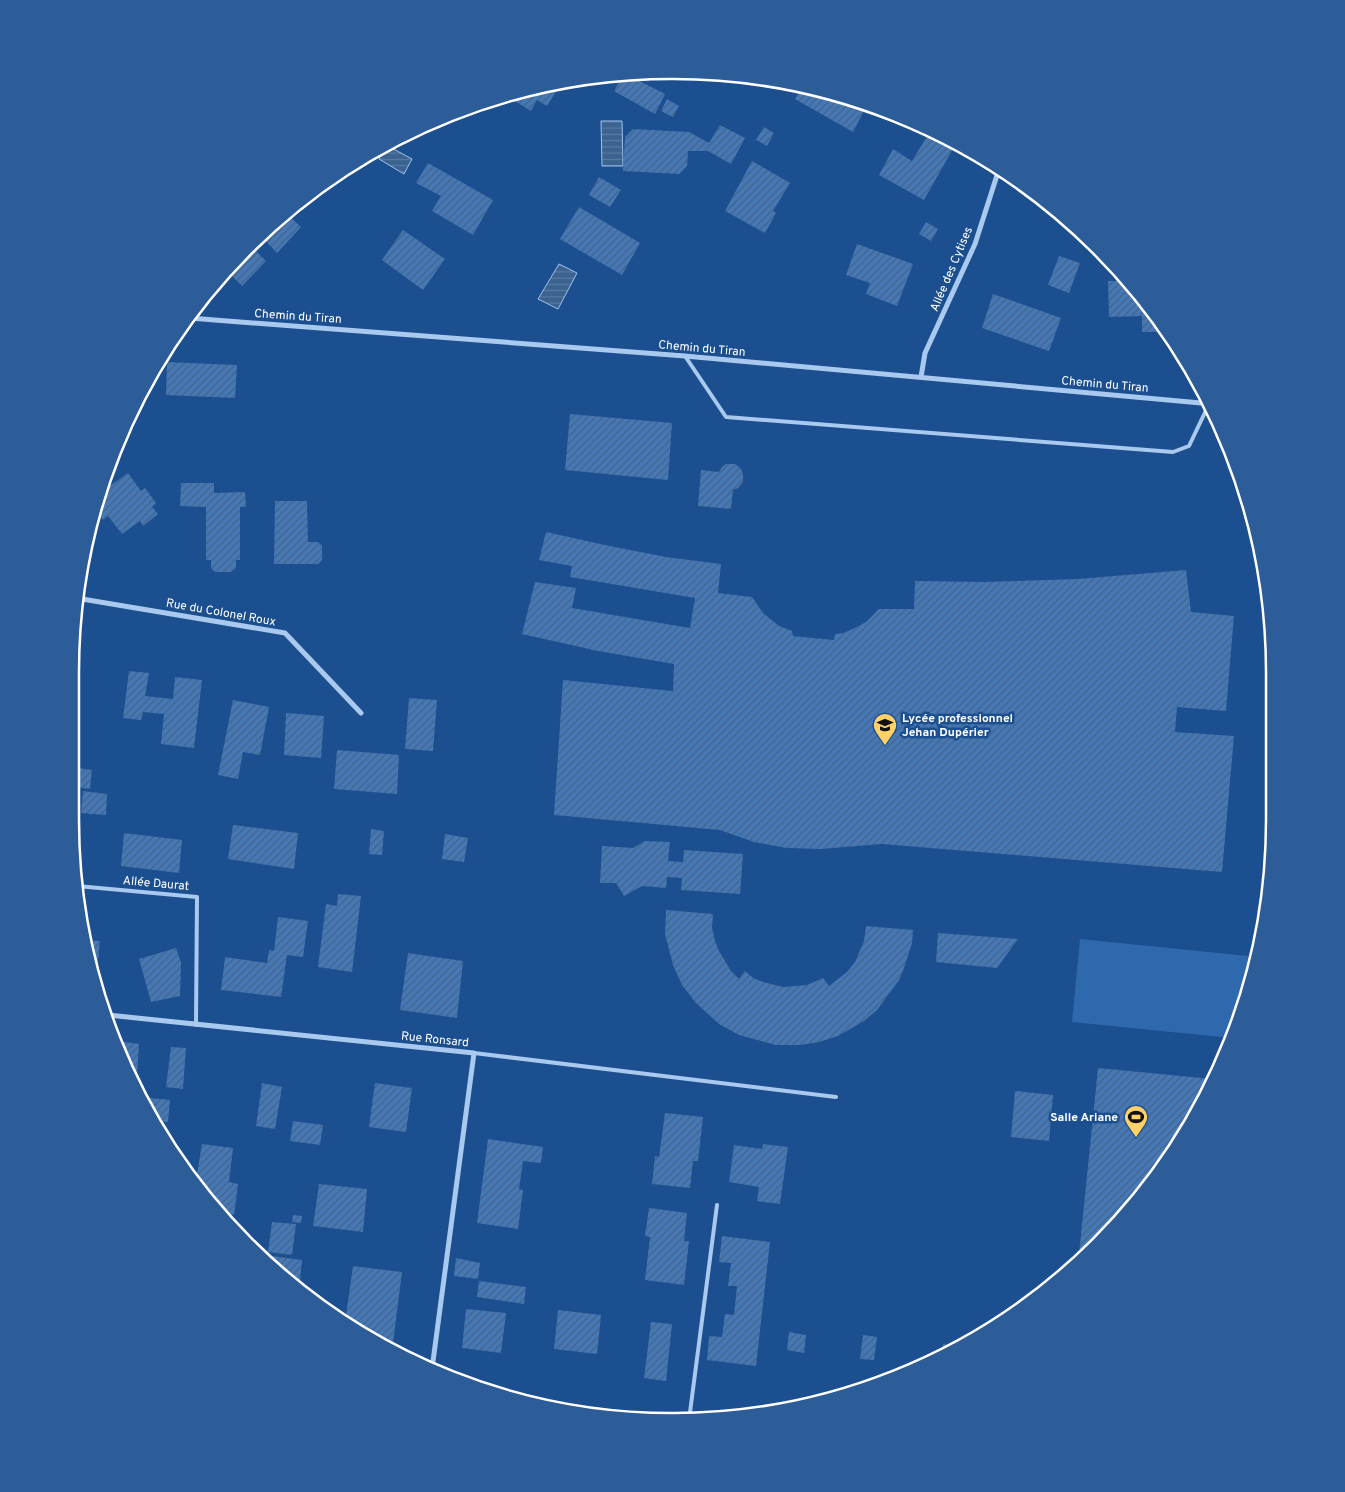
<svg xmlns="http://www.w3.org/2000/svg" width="1345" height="1492" font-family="Overpass,sans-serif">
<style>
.grass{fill:#2e69ad}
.water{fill:url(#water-rules);stroke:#9cc4f0}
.building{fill:url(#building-hatch)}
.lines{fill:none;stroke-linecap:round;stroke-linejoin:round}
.lane{stroke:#a9c9ee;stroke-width:4}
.street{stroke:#a9c9ee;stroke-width:5}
.labels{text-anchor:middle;stroke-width:5;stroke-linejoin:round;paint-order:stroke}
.street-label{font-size:12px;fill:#fff;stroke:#1b4f8f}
.poi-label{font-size:12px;font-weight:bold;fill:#fff;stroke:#1b4f8f;text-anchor:start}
.rim{fill:none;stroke:#fff;stroke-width:2.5}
</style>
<defs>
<pattern id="water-rules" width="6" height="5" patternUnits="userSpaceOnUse" patternTransform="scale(1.25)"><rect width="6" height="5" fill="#3c6290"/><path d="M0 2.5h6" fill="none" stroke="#597aa1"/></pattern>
<pattern id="building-hatch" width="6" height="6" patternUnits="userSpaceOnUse" patternTransform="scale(1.25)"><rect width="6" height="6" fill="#4478b7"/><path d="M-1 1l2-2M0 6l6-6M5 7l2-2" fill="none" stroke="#486282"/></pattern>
</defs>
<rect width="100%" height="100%" fill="#1b4f8f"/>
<path class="grass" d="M 1080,939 L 1248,956 L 1243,1005 L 1231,1038 L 1072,1022 Z"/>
<path class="water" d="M 601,121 L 622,121 L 623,166 L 602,166 Z
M 386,145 L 412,159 L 404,174 L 379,159 Z
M 559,264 L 577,273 L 558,309 L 538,299 Z"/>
<path class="building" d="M 631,72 L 633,71 L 654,72 L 648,82 Z
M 624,73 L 665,94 L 655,114 L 614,91 Z
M 703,74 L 717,74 L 714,80 Z
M 561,83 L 547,106 L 537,100 L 531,111 L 510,98 L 514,91 L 517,90 Z
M 802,87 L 866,102 L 868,103 L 853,132 L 795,99 Z
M 667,99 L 679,106 L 673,117 L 661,111 Z
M 720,125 L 745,138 L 731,164 L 708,151 L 688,151 L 687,166 L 679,174 L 623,171 L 625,137 L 633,129 L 689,132 L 709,143 Z
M 764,127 L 774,133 L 767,146 L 756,140 Z
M 929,133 L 954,147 L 924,200 L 879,175 L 893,149 L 912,161 Z
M 752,161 L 790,183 L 773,211 L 776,213 L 765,233 L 725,211 Z
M 428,163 L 493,200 L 473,235 L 432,211 L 441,196 L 416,183 Z
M 599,177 L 621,190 L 610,207 L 589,195 Z
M 579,207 L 640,243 L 622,275 L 560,239 Z
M 286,213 L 301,227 L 277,253 L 261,236 Z
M 926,222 L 938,229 L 931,241 L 919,234 Z
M 403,230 L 445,259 L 423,290 L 382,260 Z
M 857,244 L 913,264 L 897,306 L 866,294 L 870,283 L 846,275 Z
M 251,246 L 266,261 L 242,286 L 226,270 Z
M 1059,256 L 1080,263 L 1069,293 L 1048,285 Z
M 1108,281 L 1128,281 L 1151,306 L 1167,332 L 1142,332 L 1142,316 L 1109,317 Z
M 993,294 L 1061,318 L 1049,351 L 982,328 Z
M 167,362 L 237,365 L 235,398 L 166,395 Z
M 570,414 L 672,423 L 668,480 L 565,470 Z
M 726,464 L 735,464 L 741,469 L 743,474 L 743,482 L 738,488 L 733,490 L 731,509 L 698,506 L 701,470 L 719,472 L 722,467 Z
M 128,473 L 141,491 L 145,488 L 156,503 L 152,507 L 158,514 L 143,526 L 140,521 L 122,534 L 108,516 L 103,520 L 96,509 L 100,493 Z
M 181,483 L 214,483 L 214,493 L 245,492 L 246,507 L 240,507 L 240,560 L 236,560 L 236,568 L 231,572 L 215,572 L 211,568 L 211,560 L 206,560 L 206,507 L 180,506 Z
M 275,501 L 307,501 L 308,542 L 318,542 L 322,546 L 322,560 L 318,564 L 274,564 Z
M 546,532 L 605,545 L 666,557 L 721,564 L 718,593 L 752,597 L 763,613 L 779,626 L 792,631 L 793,636 L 834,640 L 835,634 L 843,633 L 853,629 L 866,622 L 879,609 L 914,609 L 915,581 L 985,582 L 1078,579 L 1186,570 L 1191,612 L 1234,616 L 1226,711 L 1177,707 L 1175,732 L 1234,736 L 1222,872 L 882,844 L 821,849 L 787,848 L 754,842 L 720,830 L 554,815 L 563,680 L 673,691 L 674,664 L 598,651 L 522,634 L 535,582 L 576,588 L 572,608 L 690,628 L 695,598 L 570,577 L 572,566 L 539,560 Z
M 129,671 L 149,673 L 145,696 L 173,699 L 175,677 L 202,680 L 194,748 L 161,744 L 164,714 L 143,712 L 141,720 L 123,718 Z
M 409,698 L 437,700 L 433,751 L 405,749 Z
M 233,700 L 269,707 L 260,755 L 243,752 L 238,779 L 218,775 Z
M 286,713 L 324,716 L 321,758 L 284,755 Z
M 337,750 L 399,755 L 397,794 L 334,789 Z
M 78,768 L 92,770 L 90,789 L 76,787 Z
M 83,791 L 107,794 L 106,815 L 81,813 Z
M 233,825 L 298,833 L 294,869 L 228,859 Z
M 71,827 L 75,827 L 73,845 Z
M 371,829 L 384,831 L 382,855 L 369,854 Z
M 124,833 L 182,840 L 179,873 L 121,866 Z
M 445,834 L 468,838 L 464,862 L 442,859 Z
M 645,841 L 670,842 L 668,861 L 683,862 L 684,850 L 743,854 L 740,894 L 681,890 L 682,878 L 667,877 L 666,888 L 642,886 L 624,896 L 616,883 L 600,883 L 602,846 L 633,848 Z
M 338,894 L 361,896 L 352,972 L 318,967 L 326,904 L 337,906 Z
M 666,910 L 713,914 L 712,928 L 715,941 L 719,951 L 731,971 L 739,979 L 745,971 L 753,978 L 763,982 L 783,987 L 807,985 L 823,978 L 829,986 L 847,972 L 855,962 L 864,941 L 866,926 L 913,930 L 912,943 L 904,968 L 899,980 L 877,1010 L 864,1021 L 838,1036 L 819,1042 L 800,1045 L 776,1045 L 739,1035 L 719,1024 L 696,1003 L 682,985 L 673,965 L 665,934 Z
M 278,917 L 308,921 L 303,957 L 287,955 L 281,997 L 221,990 L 225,957 L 267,963 L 269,950 L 274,951 Z
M 938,933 L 1018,939 L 997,968 L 936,962 Z
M 82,940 L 100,941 L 96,979 Z
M 176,948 L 181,962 L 180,996 L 151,1002 L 139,959 Z
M 408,953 L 463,961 L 457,1018 L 400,1010 Z
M 117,1041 L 139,1044 L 136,1093 L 132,1086 Z
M 171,1047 L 186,1048 L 183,1089 L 166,1087 Z
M 1098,1068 L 1212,1079 L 1211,1089 L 1150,1187 L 1078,1264 Z
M 262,1083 L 282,1087 L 275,1129 L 256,1126 Z
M 375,1083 L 412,1088 L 406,1132 L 369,1127 Z
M 1015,1091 L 1053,1095 L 1049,1141 L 1011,1137 Z
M 139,1097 L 170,1100 L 168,1122 L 154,1121 Z
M 665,1113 L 703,1117 L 698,1161 L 693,1161 L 690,1188 L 652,1184 L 655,1156 L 659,1157 Z
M 293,1121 L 323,1125 L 320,1145 L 290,1141 Z
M 488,1139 L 543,1147 L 541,1163 L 523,1161 L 519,1189 L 523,1190 L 518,1229 L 477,1223 Z
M 202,1144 L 233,1148 L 229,1182 L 238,1184 L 234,1215 L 221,1213 L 212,1204 L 212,1201 L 209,1201 L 195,1187 Z
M 763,1144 L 788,1147 L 780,1204 L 757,1201 L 759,1187 L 729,1182 L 734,1145 L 762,1149 Z
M 319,1184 L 367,1189 L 363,1232 L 313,1226 Z
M 649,1208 L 687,1213 L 684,1241 L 689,1241 L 684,1285 L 645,1280 L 650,1237 L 645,1236 Z
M 293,1215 L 302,1216 L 301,1223 L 292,1222 Z
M 272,1222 L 296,1224 L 292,1255 L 268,1252 Z
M 722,1236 L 770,1242 L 756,1366 L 707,1360 L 709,1336 L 722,1337 L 725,1314 L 734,1315 L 737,1286 L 728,1286 L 731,1263 L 719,1262 Z
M 272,1256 L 302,1260 L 300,1281 L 288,1279 L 272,1263 Z
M 456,1258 L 480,1263 L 478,1279 L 454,1276 Z
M 353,1266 L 402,1272 L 392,1351 L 345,1322 Z
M 479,1281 L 526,1287 L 524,1304 L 477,1297 Z
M 466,1309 L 506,1313 L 501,1353 L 462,1348 Z
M 558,1310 L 601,1315 L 597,1354 L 554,1349 Z
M 651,1322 L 672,1324 L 666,1381 L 644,1378 Z
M 789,1332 L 806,1335 L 804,1353 L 787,1350 Z
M 863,1335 L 877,1337 L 874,1360 L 860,1359 Z
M 943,1344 L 959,1347 L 942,1358 Z"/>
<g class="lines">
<path class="lane" d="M 685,356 L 726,417 L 1173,452 L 1189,446 L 1209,404
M 77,886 L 197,897 L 196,1025
M 474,1053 L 836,1097
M 689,1420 L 717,1205"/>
<path class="street" d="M 189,318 L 685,356 L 1212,404
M 921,377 L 925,353 L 975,244 L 999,169
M 76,598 L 285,633 L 361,713
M 108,1015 L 474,1053 L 432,1369"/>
</g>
<defs>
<g id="school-pin" transform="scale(1.25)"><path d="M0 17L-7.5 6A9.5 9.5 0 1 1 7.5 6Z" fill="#ffd166" stroke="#1b4f8f"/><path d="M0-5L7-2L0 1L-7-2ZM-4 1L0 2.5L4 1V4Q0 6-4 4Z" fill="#111"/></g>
<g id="stadium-pin" transform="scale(1.25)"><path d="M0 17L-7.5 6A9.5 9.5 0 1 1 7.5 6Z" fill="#ffd166" stroke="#1b4f8f"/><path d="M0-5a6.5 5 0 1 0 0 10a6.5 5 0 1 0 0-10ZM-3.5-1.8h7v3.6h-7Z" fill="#111"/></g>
</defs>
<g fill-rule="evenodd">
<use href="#school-pin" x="885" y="725"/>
<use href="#stadium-pin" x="1136" y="1117"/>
</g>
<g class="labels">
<g class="street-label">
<text transform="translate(951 269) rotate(-67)" y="4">Allée des Cytises</text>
<text transform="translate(298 316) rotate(4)" y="4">Chemin du Tiran</text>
<text transform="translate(702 348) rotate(5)" y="4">Chemin du Tiran</text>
<text transform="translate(1105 384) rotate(5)" y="4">Chemin du Tiran</text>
<text transform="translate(221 612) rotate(10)" y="4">Rue du Colonel Roux</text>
<text transform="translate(156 883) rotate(5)" y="4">Allée Daurat</text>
<text transform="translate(435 1039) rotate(6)" y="4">Rue Ronsard</text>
</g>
<g class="poi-label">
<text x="902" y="722">Lycée professionnel<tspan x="902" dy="14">Jehan Dupérier</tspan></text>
<text x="1118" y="1121" text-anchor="end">Salle Ariane</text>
</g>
</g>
<path d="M0 0H1345V1492H0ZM672 79H673A593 593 0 0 1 1266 672V820A593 593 0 0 1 673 1413H672A593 593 0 0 1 79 820V672A593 593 0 0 1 672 79Z" fill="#2d5d98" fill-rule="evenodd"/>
<path class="rim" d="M672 79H673A593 593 0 0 1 1266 672V820A593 593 0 0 1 673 1413H672A593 593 0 0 1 79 820V672A593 593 0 0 1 672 79Z"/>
</svg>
